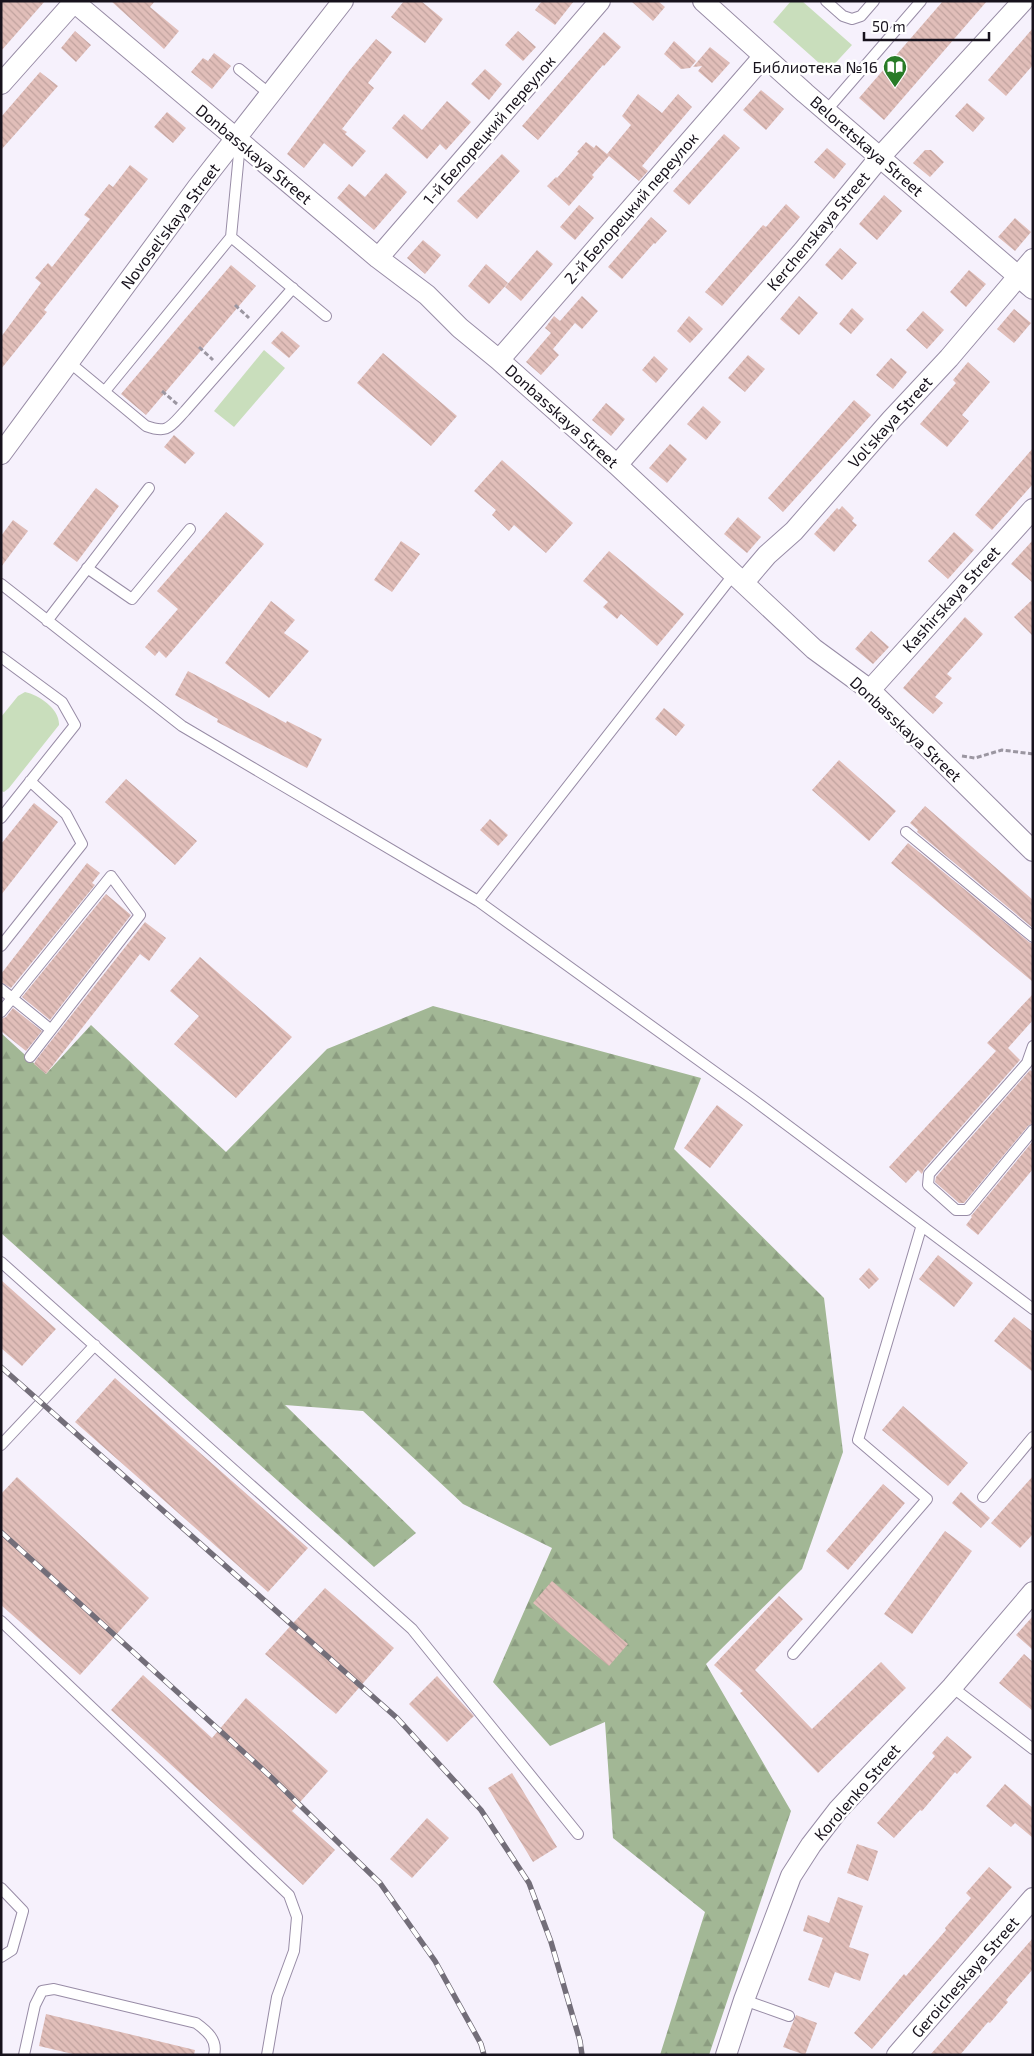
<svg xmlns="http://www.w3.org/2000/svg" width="1034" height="2056" font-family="'Exo 2',sans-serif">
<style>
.forest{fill:url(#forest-firs)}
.park{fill:#c9debc}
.building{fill:url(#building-back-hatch)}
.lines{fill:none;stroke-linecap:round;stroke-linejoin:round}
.lane-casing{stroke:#988ca6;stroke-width:12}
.street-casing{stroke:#988ca6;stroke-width:22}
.path{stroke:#9b96a1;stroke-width:3;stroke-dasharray:5 2.5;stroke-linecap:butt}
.lane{stroke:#fff;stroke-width:10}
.street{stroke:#fff;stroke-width:20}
.rail-casing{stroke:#736e79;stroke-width:5.5}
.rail{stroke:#fff;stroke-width:4;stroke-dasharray:11;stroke-linecap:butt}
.labels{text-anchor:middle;stroke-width:5;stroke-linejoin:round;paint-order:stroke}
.poi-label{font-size:16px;fill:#17121c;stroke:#fff;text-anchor:end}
.street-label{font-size:16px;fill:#17121c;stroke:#fff}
</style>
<defs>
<pattern id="forest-firs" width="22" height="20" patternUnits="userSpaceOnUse" patternTransform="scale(1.25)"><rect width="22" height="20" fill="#a2b795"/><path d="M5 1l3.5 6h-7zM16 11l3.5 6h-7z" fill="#8b9c80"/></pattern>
<pattern id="building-back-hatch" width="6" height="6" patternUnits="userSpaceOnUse" patternTransform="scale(1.25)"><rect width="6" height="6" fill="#e1beb9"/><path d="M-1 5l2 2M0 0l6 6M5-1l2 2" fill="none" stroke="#c0a29e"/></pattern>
</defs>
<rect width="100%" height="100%" fill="#f6f1fc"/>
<path class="forest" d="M 433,1006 L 701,1078 L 674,1149 L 824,1298 L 843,1452 L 802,1569 L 706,1664 L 791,1811 L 709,2055 L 660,2055 L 705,1912 L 613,1838 L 605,1722 L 550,1746 L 493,1682 L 552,1548 L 463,1504 L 363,1411 L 285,1405 L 416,1533 L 374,1567 L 1,1233 L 1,1033 L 46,1074 L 91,1025 L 226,1152 L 327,1049 Z"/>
<path class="park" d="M 791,1 L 802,1 L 852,45 L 828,71 L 773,22 Z
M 264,350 L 285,368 L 234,427 L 214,411 Z
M 25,692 C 39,695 60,709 59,725 L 9,788 L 4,792 L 1,791 L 1,717 L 18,696 Z"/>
<path class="building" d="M 1,1 L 45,1 L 1,51 Z
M 111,1 L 155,1 L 150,7 L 179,31 L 164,49 Z
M 404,1 L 421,1 L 443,19 L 425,43 L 391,17 Z
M 542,1 L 574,1 L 555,25 L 535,10 Z
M 631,1 L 658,1 L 665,7 L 653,21 Z
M 943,1 L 987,1 L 884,120 L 859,98 Z
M 1033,28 L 1033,65 L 1006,96 L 988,80 Z
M 75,31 L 91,45 L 76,62 L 61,48 Z
M 518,31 L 536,47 L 523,61 L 505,45 Z
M 604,32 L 621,47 L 604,66 L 603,65 L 538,140 L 522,126 Z
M 376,39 L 392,52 L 368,83 L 374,88 L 342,129 L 347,132 L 345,134 L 366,151 L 352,167 L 324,143 L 304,168 L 287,154 L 350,70 Z
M 674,41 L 696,61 L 690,68 L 681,69 L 664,54 Z
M 710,47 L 730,63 L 712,83 L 698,71 L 702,66 L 693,67 Z
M 214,53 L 231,66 L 212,89 L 191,72 L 203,58 L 208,61 Z
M 485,69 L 502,84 L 489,100 L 471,84 Z
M 40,72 L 58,86 L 1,150 L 1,117 Z
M 761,90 L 784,109 L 766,130 L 743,110 Z
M 638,94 L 662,113 L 678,94 L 692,107 L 642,166 L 648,171 L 639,181 L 609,156 L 592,175 L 594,177 L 569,206 L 547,186 L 556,177 L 557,178 L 579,153 L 577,152 L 586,142 L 594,148 L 596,145 L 607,154 L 631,125 L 622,116 Z
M 447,101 L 471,122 L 446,150 L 440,144 L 427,159 L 392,128 L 404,114 L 422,130 Z
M 967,103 L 985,118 L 973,132 L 955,116 Z
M 167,112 L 186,128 L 173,143 L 154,127 Z
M 724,134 L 740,148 L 689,205 L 673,191 Z
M 827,148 L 846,164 L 834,179 L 814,162 Z
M 925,150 L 931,150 L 944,162 L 930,177 L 913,163 Z
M 502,154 L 520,171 L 477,219 L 457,201 Z
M 130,165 L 148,179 L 44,310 L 47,312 L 1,369 L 1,337 L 41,283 L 35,278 L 48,263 L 52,267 L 90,219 L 84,215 L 109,184 L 113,187 Z
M 386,173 L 407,192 L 374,230 L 337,198 L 349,184 L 365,197 Z
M 884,195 L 902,211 L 877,240 L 859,224 Z
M 786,204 L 800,217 L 722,306 L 705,292 L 763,225 L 766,227 Z
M 579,205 L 594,218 L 575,240 L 560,227 Z
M 651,217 L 667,231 L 655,244 L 654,243 L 622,279 L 608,267 Z
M 1015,218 L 1031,232 L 1015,251 L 998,237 Z
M 423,240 L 441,255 L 425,274 L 407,258 Z
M 840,248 L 857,263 L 842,280 L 825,265 Z
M 537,250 L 553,264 L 521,301 L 505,287 Z
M 486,264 L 508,283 L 489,304 L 468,286 Z
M 231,265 L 256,286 L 146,415 L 121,394 Z
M 969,270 L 986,284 L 966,307 L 950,292 Z
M 582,296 L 598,311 L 582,329 L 575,323 L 553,349 L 559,355 L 541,375 L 526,362 L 551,333 L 545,328 L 554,316 L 560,321 Z
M 799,296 L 818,313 L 799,335 L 780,319 Z
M 852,308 L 864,319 L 851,334 L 839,324 Z
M 1014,309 L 1031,323 L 1014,343 L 997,329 Z
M 923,311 L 944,330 L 927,349 L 906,330 Z
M 689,316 L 703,329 L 690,343 L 677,331 Z
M 282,331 L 300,346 L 289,358 L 271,343 Z
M 383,353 L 457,416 L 431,446 L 357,383 Z
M 748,355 L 765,369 L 745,392 L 728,378 Z
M 654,356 L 668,369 L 656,383 L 642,370 Z
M 891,358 L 907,372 L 893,389 L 876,375 Z
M 968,362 L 990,382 L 962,415 L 969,421 L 947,447 L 920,424 L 956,383 L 953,380 Z
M 854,400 L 871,415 L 783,512 L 768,498 Z
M 606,403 L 625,419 L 611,436 L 592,420 Z
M 703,406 L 721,422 L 706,440 L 687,424 Z
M 174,435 L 195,453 L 185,464 L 164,447 Z
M 670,444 L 687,459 L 667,483 L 649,468 Z
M 1033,448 L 1033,484 L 992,530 L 975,515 Z
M 502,460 L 573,523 L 546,553 L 514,525 L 509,531 L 492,515 L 496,510 L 474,491 Z
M 96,488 L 119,506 L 77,562 L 53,544 Z
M 842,506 L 854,518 L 852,521 L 857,525 L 834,552 L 814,534 L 837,508 L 839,510 Z
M 226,512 L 264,544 L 166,658 L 159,651 L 155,656 L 145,647 L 178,609 L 157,591 Z
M 738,517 L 761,537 L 747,553 L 724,534 Z
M 13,520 L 28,531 L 1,567 L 1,536 Z
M 954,532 L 974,550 L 948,579 L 928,561 Z
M 1033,540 L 1033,583 L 1011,564 Z
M 401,541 L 420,554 L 392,592 L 374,580 Z
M 609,551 L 684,614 L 657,646 L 621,614 L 617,619 L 603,607 L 608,602 L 583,581 Z
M 1033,599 L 1033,636 L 1014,617 Z
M 271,601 L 295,620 L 284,633 L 309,651 L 269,698 L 225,663 Z
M 965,617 L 983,634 L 947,674 L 952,678 L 935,697 L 943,703 L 933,714 L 903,688 Z
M 871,631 L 889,647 L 873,664 L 855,649 Z
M 188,671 L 286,723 L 287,721 L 322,739 L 307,768 L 217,722 L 218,719 L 175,695 Z
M 664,708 L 685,725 L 676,736 L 655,719 Z
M 839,760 L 896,811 L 869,841 L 812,790 Z
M 126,779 L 197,841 L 175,865 L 105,802 Z
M 34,803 L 58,822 L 1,895 L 1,844 Z
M 925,806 L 1033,900 L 1033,928 L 917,832 L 918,830 L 910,823 Z
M 490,819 L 508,835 L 498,846 L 480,830 Z
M 908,843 L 1029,942 L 1033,944 L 1033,982 L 891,863 Z
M 87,863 L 100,873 L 92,883 L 95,885 L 11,988 L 1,982 L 1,974 Z
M 106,894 L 131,915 L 50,1020 L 22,997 Z
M 145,922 L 166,938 L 149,961 L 140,954 L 46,1074 L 34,1064 L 36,1060 Z
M 200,957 L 292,1037 L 236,1098 L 174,1044 L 199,1016 L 170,991 Z
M 1033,994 L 1033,1020 L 1008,1048 L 1020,1060 L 924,1169 L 922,1174 L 918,1170 L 906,1183 L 889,1167 L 996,1051 L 987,1043 Z
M 13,1008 L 42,1031 L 26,1051 L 1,1031 L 1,1019 L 6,1017 Z
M 1030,1070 L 1033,1072 L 1033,1123 L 1028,1126 L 964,1203 L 959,1203 L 935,1182 L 936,1177 Z
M 717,1105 L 743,1125 L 710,1168 L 684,1148 Z
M 1033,1141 L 1033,1169 L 978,1235 L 966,1225 L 972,1217 L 971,1216 Z
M 938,1255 L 973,1283 L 954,1307 L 919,1279 Z
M 869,1268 L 879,1279 L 869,1289 L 859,1279 Z
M 1,1280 L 56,1329 L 22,1366 L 1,1348 Z
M 1014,1317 L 1033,1332 L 1033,1372 L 994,1341 Z
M 115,1378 L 308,1548 L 268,1592 L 75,1422 Z
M 903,1406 L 968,1463 L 948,1486 L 882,1430 Z
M 1033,1476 L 1033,1534 L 1020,1548 L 991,1523 Z
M 17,1477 L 149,1598 L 80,1675 L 1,1605 L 1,1494 Z
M 883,1484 L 905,1503 L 848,1570 L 826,1551 Z
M 961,1492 L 990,1518 L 981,1528 L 952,1503 Z
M 945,1531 L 972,1551 L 912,1634 L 884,1614 Z
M 552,1581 L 628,1644 L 609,1666 L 533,1603 Z
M 325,1588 L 394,1648 L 336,1714 L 265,1654 Z
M 779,1596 L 803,1619 L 755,1670 L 812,1729 L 881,1662 L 906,1688 L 818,1773 L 740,1693 L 743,1691 L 714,1665 Z
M 1033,1616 L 1033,1650 L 1016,1635 Z
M 1024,1654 L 1033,1662 L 1033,1711 L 999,1683 Z
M 143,1675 L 212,1738 L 246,1698 L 328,1771 L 292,1811 L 335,1850 L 303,1885 L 111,1710 Z
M 437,1676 L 474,1716 L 447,1742 L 409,1704 Z
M 947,1736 L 972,1757 L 957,1774 L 955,1772 L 922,1811 L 920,1810 L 894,1838 L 877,1823 L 935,1756 L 932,1753 Z
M 512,1773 L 557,1847 L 533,1862 L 488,1788 Z
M 1005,1784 L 1033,1808 L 1033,1838 L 1015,1823 L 1011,1827 L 986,1806 Z
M 427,1818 L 449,1838 L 412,1878 L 390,1859 Z
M 857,1844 L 878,1851 L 868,1881 L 847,1873 Z
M 989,1867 L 1012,1887 L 872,2049 L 854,2033 L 904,1974 L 906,1976 L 946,1930 L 945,1928 L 971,1898 L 966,1893 Z
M 838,1897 L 863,1906 L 849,1947 L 869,1954 L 860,1981 L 835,1972 L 829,1988 L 808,1980 L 823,1938 L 803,1931 L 808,1915 L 829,1923 Z
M 1033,1938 L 1033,1969 L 1006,2000 L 1008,2002 L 990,2023 L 988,2022 L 960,2055 L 930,2055 Z
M 46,2014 L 195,2050 L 194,2055 L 77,2055 L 39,2046 Z
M 796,2015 L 817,2023 L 805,2055 L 783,2047 Z"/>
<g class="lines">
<g class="lane-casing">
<path id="lane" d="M 826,1 L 843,16 L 852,19 L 861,16 L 874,1
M 239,69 L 271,95
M 826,111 L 921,1
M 231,237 L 326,316
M 69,362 L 146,426 C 168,434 170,427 185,411 L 293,288
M 105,391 L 231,237 L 240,143
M 87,568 L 132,599 L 190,529
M 1,584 L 182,726 L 478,901 L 751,1098 L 1033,1309
M 47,621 L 149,488
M 1,657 L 62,702 L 75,725 L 1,818
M 906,832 L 1033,937
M 478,901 L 734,574
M 1,946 L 82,844 L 66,814 L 30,781
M 1,989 L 50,1029
M 1,1012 L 111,876 L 140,915 L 30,1057
M 1033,1046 L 1027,1063 L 929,1174 L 928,1185 L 956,1210 L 967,1210 L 1033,1130
M 1,1262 L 412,1629 L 578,1834
M 1,1445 L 95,1345
M 983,1497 L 1033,1437
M 1,1621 L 289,1895 L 297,1917 L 294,1951 L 277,1997 L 267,2055
M 793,1654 L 927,1499 L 858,1440 L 921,1228
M 952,1687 L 1033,1749
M 1,1888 L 23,1911 L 12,1950 L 1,1957
M 744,2000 L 789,2016
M 24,2055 L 35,2005 L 42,1991 L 54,1989 L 196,2023 C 207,2031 218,2040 214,2055"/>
</g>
<g class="street-casing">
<path id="street" d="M 73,1 L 378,258 L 427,295 L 460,328 L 499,360 L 617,465 L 814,649 L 870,690 L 1033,851
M 703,1 L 805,93 L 1033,289
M 1,84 L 74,2
M 378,258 L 600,1
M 499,360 L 764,56
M 1,454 L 197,188 L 343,1
M 617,465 L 803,251 L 880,157 L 1023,1
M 744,582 L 767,555 L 794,531 L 891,420 L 949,358 L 1033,259
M 870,690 L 1033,509
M 726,2055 L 744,2000 L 791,1876 L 811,1845 L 838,1810 L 952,1687 L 1033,1592
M 897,2055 L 1033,1898"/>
</g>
<path class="path" d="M 235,305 L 249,318
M 199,347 L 213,360
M 162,391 L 177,404
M 962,756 L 975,758 L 1002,750 L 1033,754"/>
<use href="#lane" class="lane"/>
<use href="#street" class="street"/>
<g class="rail-casing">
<path id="rail" d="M 1,1367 L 397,1718 L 481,1810 L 529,1883 L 551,1942 L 580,2041 L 582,2055
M 1,1532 L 271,1777 L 380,1883 L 435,1961 L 481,2044 L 484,2055"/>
</g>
<use href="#rail" class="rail"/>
</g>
<defs>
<g id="library-pin" transform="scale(1.25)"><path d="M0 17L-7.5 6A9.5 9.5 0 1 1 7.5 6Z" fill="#287b27" stroke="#fff"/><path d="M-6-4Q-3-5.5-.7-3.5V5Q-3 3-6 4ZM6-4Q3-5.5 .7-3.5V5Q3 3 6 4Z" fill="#fff"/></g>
</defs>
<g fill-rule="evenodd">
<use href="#library-pin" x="895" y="67"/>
</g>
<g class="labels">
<g class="poi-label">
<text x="878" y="73">Библиотека №16</text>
</g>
<g class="street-label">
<text transform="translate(489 130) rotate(-49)" y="6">1-й Белорецкий переулок</text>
<text transform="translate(867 146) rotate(41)" y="6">Beloretskaya Street</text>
<text transform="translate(254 154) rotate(40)" y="6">Donbasskaya Street</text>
<text transform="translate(631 208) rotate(-49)" y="6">2-й Белорецкий переулок</text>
<text transform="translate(170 226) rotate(-53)" y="6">Novosel'skaya Street</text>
<text transform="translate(818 231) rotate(-50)" y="6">Kerchenskaya Street</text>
<text transform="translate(562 416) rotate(42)" y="6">Donbasskaya Street</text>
<text transform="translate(890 422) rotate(-48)" y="6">Vol'skaya Street</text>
<text transform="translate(951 599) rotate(-48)" y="6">Kashirskaya Street</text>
<text transform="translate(906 729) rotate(43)" y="6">Donbasskaya Street</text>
<text transform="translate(857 1792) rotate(-49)" y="6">Korolenko Street</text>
<text transform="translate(965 1977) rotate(-49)" y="6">Geroicheskaya Street</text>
</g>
</g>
<rect width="1034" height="2056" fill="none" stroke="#17121c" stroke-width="5"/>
<path d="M864 32v8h125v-8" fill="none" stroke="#17121c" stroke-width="2.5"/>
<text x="872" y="32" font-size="15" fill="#17121c" stroke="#ffffff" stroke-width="4" paint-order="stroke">50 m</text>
</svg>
